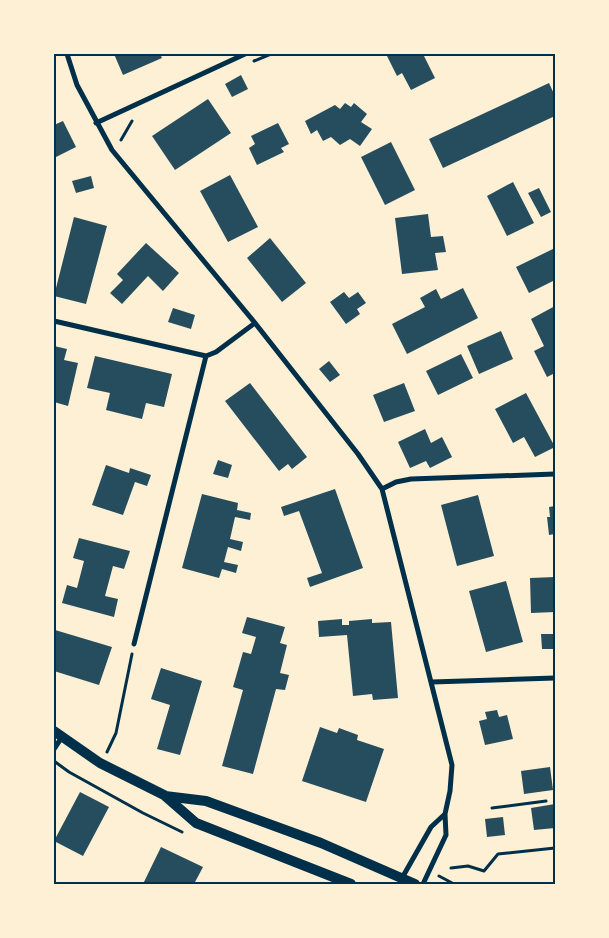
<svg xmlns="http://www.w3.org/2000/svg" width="609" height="938" font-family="Inter,sans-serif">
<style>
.building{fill:#264d5e}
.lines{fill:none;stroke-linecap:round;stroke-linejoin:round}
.path{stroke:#003049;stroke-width:3}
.minor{stroke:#003049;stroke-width:5}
.secondary{stroke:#003049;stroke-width:10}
.neatline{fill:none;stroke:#003049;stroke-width:2}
</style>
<rect width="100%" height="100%" fill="#fdf0d5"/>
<path class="building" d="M 114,54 L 160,54 L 162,58 L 123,75 Z
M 386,54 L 423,54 L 435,78 L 411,90 L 402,73 L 397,76 Z
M 241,75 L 248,89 L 232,97 L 225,84 Z
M 549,83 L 555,96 L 555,116 L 443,168 L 429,139 Z
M 208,99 L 231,133 L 175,170 L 152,136 Z
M 345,103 L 351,107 L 354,103 L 367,114 L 361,122 L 372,129 L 360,146 L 350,139 L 340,145 L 331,137 L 323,141 L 317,130 L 311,134 L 305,121 L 335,105 L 340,109 Z
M 63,121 L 76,147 L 54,158 L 54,125 Z
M 278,123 L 289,144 L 281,148 L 284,152 L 257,165 L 249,148 L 255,144 L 251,136 Z
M 391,142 L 415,190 L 385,205 L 361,157 Z
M 230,175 L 258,227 L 228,242 L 200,191 Z
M 91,176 L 94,188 L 76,193 L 72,181 Z
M 513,182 L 534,223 L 507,236 L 487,196 Z
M 539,188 L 551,212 L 541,217 L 528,193 Z
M 428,214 L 431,237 L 443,236 L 446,252 L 435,253 L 438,270 L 402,274 L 395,218 Z
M 74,217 L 107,226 L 86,304 L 54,296 Z
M 270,238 L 306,283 L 282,302 L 247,258 Z
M 146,243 L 179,273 L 163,291 L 148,276 L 122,304 L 110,293 L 123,280 L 117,274 Z
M 555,248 L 555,280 L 529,293 L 516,267 Z
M 463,288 L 478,318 L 407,354 L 392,324 L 425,307 L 420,298 L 436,289 L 441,299 Z
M 344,292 L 349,298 L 358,292 L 366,303 L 357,309 L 360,314 L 346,324 L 330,302 Z
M 555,306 L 555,373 L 547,377 L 534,351 L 544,346 L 531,319 Z
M 173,308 L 195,315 L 191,329 L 168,322 Z
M 501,331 L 513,359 L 479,374 L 467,346 Z
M 54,346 L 67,349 L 64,360 L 78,363 L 68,406 L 54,402 Z
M 461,354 L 473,378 L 438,395 L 426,371 Z
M 95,356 L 172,374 L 164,407 L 146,403 L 142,419 L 106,410 L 110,393 L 87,388 Z
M 329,361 L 340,375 L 330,382 L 319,369 Z
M 250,383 L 307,457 L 292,469 L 288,464 L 279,471 L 225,401 Z
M 404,383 L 415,411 L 384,422 L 373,395 Z
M 526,393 L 555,447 L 535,457 L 524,437 L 513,443 L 495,409 Z
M 425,429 L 431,443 L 442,437 L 452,457 L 430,468 L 426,461 L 410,468 L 398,442 Z
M 218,460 L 232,465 L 228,478 L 213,474 Z
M 106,465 L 129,473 L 130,468 L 151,475 L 147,486 L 135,482 L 123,515 L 92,505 Z
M 335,489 L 363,568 L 310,587 L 307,578 L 322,573 L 299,511 L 284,516 L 281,507 Z
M 202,494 L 238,503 L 237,510 L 251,513 L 250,520 L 235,517 L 230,539 L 243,542 L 241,551 L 228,547 L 224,562 L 238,565 L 236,573 L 222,569 L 219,578 L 182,568 Z
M 478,495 L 494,556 L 457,566 L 441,505 Z
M 555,506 L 555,534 L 549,535 L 547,517 L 550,517 L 549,507 Z
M 79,538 L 130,551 L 124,569 L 113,566 L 105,596 L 118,599 L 114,617 L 62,603 L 67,585 L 77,588 L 84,561 L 73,558 Z
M 555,577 L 555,612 L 531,613 L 530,578 Z
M 506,581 L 523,642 L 486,652 L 469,591 Z
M 247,617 L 285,627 L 280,643 L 287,645 L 280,673 L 289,675 L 285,690 L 276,689 L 253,774 L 222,766 L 243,690 L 233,687 L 243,652 L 251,654 L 256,637 L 242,633 Z
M 342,619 L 342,625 L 349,625 L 349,621 L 372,619 L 372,623 L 391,622 L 398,698 L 373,700 L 372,694 L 353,696 L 347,635 L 319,637 L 318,621 Z
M 55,630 L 112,647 L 99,685 L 54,671 Z
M 541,634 L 555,634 L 555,649 L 542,649 Z
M 161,668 L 202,681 L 180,755 L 157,749 L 170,705 L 151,699 Z
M 497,710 L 499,717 L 507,715 L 513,739 L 485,745 L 479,721 L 487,719 L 485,712 Z
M 320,727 L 337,733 L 339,728 L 358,735 L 357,740 L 384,749 L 366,802 L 302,781 Z
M 550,767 L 553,790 L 524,794 L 521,771 Z
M 80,792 L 109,807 L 83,856 L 54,841 Z
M 555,804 L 555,828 L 534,830 L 531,808 Z
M 503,817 L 505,835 L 487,837 L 485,819 Z
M 161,847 L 203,867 L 194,884 L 143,884 Z"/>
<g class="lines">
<path class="path" d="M 254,61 L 271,54
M 121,140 L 132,121
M 107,752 L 116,733 L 132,654
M 54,761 L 69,772 L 143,813 L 182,832
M 492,808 L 546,801
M 451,868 L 468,866 L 484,871 L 498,854 L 555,848
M 439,876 L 454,884"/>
<path class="minor" d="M 67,54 L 77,85 L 112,150 L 255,323 L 358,454 L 382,489 L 452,765 L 450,791 L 445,814 L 446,835 L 423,884
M 96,123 L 245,54
M 54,321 L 206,356 L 216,352 L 255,323
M 382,489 L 396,482 L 411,479 L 555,474
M 134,644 L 206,356
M 432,682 L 555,678
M 54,749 L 62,737
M 402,884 L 402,878 L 431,827 L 445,814"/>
<path class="secondary" d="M 54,731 L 100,763 L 164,795 L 196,823 L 351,884
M 165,796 L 206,801 L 321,843 L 415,884"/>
</g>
<rect width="609" height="938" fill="none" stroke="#fdf0d5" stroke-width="110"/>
<rect x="55" y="55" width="499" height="828" class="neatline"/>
</svg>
